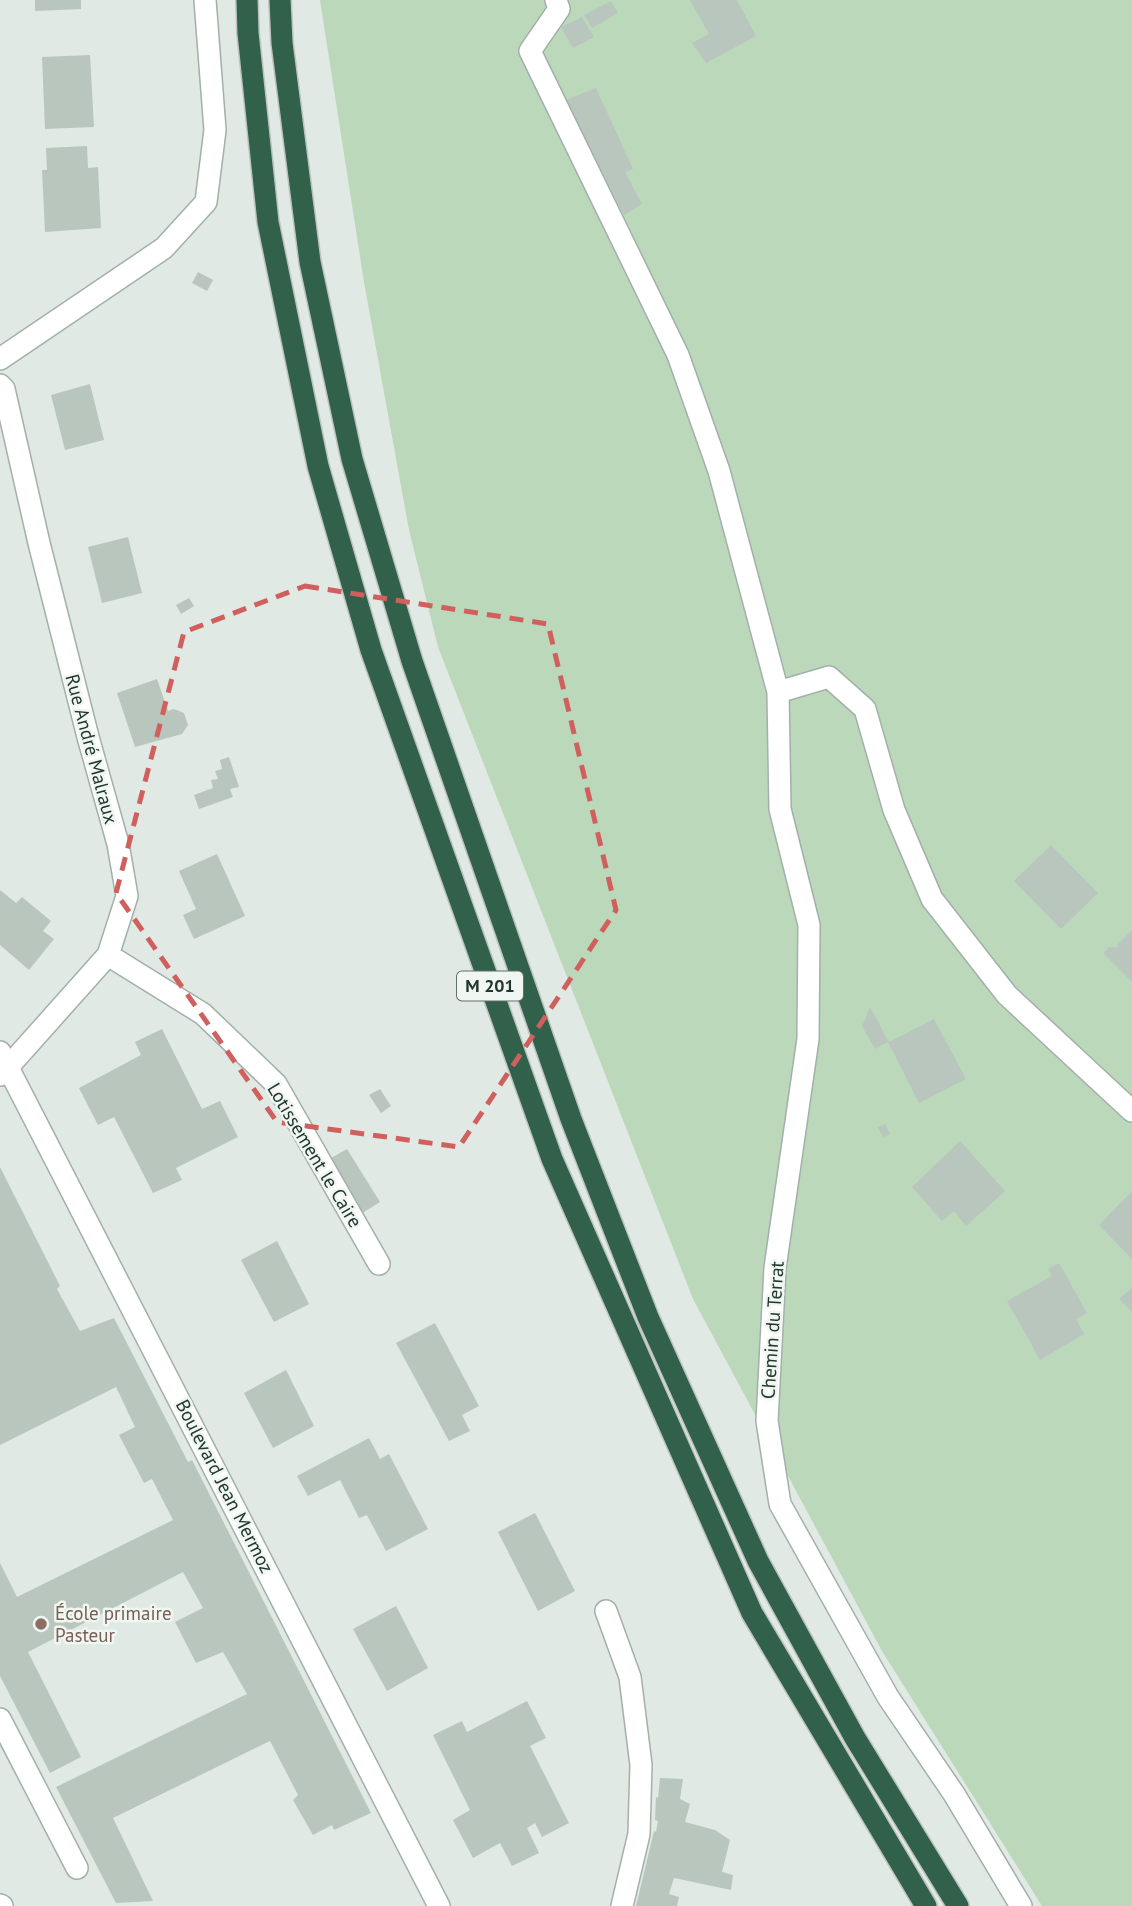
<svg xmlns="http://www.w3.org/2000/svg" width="1132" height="1906" font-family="'PT Sans',sans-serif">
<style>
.green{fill:#bbd8bb}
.building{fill:#b9c6be}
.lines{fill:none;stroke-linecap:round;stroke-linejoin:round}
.minor-casing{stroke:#a3b0a9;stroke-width:24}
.highway-casing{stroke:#bdc3c0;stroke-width:24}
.minor{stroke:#fff;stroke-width:21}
.highway{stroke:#31604b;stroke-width:21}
.marked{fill:none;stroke:#d0605e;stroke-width:5;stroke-dasharray:14 9;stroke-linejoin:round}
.education-dot{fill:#8d6e63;stroke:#f0f6f1;stroke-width:2.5}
.labels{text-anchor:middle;stroke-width:5;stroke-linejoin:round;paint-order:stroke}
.shield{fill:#f0f6f1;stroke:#607068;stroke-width:2}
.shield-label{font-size:18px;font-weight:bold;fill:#22372d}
.street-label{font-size:19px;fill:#22372d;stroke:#f0f6f1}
.education-label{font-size:19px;fill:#785e54;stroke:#f0f6f1;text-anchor:start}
</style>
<rect width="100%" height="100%" fill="#e0e9e3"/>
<path class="green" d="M 320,0 L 1132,0 L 1132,1906 L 1042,1906 L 882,1651 L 693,1299 L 438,647 L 409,530 L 364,282 Z"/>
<path class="building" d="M 35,0 L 81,0 L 81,9 L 35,11 Z
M 690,0 L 737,0 L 756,36 L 706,63 L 692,43 L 709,34 Z
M 611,1 L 618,13 L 592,28 L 584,15 Z
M 582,17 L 594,37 L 573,48 L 561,27 Z
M 90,55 L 94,127 L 45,129 L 42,57 Z
M 596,88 L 633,169 L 625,172 L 642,204 L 624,215 L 566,100 Z
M 87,146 L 88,168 L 98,167 L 101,228 L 45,232 L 42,170 L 47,170 L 46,148 Z
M 198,272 L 213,280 L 207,291 L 192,283 Z
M 90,384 L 104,440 L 65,450 L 51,395 Z
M 128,537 L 142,593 L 102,603 L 88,547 Z
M 189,598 L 194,606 L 181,614 L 176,605 Z
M 157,679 L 168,711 L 174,709 L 184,713 L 188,725 L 182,734 L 135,747 L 117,693 Z
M 229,757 L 239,787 L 230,789 L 233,797 L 199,809 L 194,795 L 213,788 L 211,780 L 218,779 L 215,771 L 222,769 L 220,760 Z
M 1051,845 L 1098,893 L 1061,929 L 1014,881 Z
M 217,854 L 245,916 L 194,939 L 183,915 L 196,909 L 179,871 Z
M 0,890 L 16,903 L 22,897 L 51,921 L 43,931 L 54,939 L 29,970 L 0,945 Z
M 1132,930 L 1132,982 L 1103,953 L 1109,947 L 1119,947 L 1117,945 Z
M 870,1007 L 889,1042 L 934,1019 L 966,1079 L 919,1103 L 888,1042 L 875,1049 L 862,1026 Z
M 162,1029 L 202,1109 L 220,1101 L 238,1137 L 176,1168 L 182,1180 L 153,1193 L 114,1117 L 98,1125 L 79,1088 L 141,1055 L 135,1042 Z
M 380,1089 L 391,1106 L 381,1113 L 369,1095 Z
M 885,1124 L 890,1134 L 883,1137 L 878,1127 Z
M 960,1141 L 1005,1191 L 966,1226 L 954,1211 L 942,1221 L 912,1187 Z
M 347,1149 L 380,1202 L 356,1217 L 324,1162 Z
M 0,1167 L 60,1286 L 57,1289 L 80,1331 L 114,1318 L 188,1462 L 192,1460 L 371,1813 L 334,1830 L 332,1825 L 313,1835 L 293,1800 L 298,1795 L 270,1741 L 113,1818 L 153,1901 L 116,1903 L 56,1787 L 247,1694 L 223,1652 L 196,1663 L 175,1622 L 203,1608 L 183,1572 L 28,1652 L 81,1757 L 50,1773 L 0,1676 L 0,1563 L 17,1597 L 173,1520 L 152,1479 L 144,1483 L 119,1435 L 135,1427 L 116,1387 L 0,1445 Z
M 1132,1191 L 1132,1259 L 1099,1225 Z
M 277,1241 L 309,1304 L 274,1322 L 241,1260 Z
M 1059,1263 L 1087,1313 L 1076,1319 L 1084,1334 L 1040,1360 L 1007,1301 L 1052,1276 L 1048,1269 Z
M 1132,1288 L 1132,1312 L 1119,1299 Z
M 435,1323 L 479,1406 L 462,1415 L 470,1431 L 449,1441 L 396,1343 Z
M 286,1370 L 314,1426 L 273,1448 L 244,1393 Z
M 369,1438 L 380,1459 L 389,1454 L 428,1529 L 386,1551 L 367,1515 L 359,1518 L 340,1480 L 308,1496 L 297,1476 Z
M 535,1513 L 575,1591 L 538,1611 L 498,1532 Z
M 396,1606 L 428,1668 L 387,1691 L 353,1629 Z
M 527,1701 L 546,1738 L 530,1746 L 569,1823 L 542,1837 L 535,1823 L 527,1828 L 539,1853 L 512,1866 L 500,1843 L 473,1858 L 453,1820 L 470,1810 L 433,1735 L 462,1721 L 467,1732 Z
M 660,1778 L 683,1779 L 680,1799 L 690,1804 L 685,1822 L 715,1830 L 730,1840 L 722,1872 L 733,1875 L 731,1890 L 674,1878 L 669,1894 L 679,1897 L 677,1906 L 636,1906 L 654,1831 L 656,1832 L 658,1821 L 655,1820 L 656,1797 L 658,1798 Z"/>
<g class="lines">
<g class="minor-casing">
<path id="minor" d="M 556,0 L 559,9 L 530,51 L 678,355 L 719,471 L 778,692 L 780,809 L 809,925 L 808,1039 L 775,1268 L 767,1421 L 780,1504 L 888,1697 L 954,1794 L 1021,1906
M 0,359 L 164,248 L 206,202 L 215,130 L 205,0
M 0,385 L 4,389 L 39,543 L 88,737 L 118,844 L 127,896 L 108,955 L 1,1075
M 778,692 L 829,677 L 865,709 L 894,810 L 932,899 L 1007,995 L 1132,1111
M 108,955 L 203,1014 L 276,1084 L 379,1264
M 0,1052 L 439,1906
M 606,1611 L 630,1677 L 641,1765 L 639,1834 L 622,1906
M 0,1719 L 77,1868
M 0,1905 L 2,1906"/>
</g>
<g class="highway-casing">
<path id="highway" d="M 247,0 L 248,33 L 268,222 L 318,466 L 371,650 L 552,1159 L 752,1613 L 926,1906
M 280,0 L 282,43 L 310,262 L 352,459 L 412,661 L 571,1119 L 648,1317 L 758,1561 L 855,1738 L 958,1906"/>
</g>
<use href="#minor" class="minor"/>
<use href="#highway" class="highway"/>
</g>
<path class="marked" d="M 305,586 L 548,624 L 616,910 L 459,1147 L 277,1122 L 116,893 L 184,632 Z"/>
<circle class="education-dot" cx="41" cy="1624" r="7"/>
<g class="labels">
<rect class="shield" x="457" y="971.5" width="66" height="29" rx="5"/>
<g class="shield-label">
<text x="490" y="992">M 201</text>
</g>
<g class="street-label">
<text transform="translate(92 749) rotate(75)" y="7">Rue André Malraux</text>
<text transform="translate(315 1155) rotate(59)" y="7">Lotissement le Caire</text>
<text transform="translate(772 1330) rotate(-86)" y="7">Chemin du Terrat</text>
<text transform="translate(225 1486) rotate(63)" y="7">Boulevard Jean Mermoz</text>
</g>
<g class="education-label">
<text x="55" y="1620">École primaire<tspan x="55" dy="22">Pasteur</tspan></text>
</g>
</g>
</svg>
